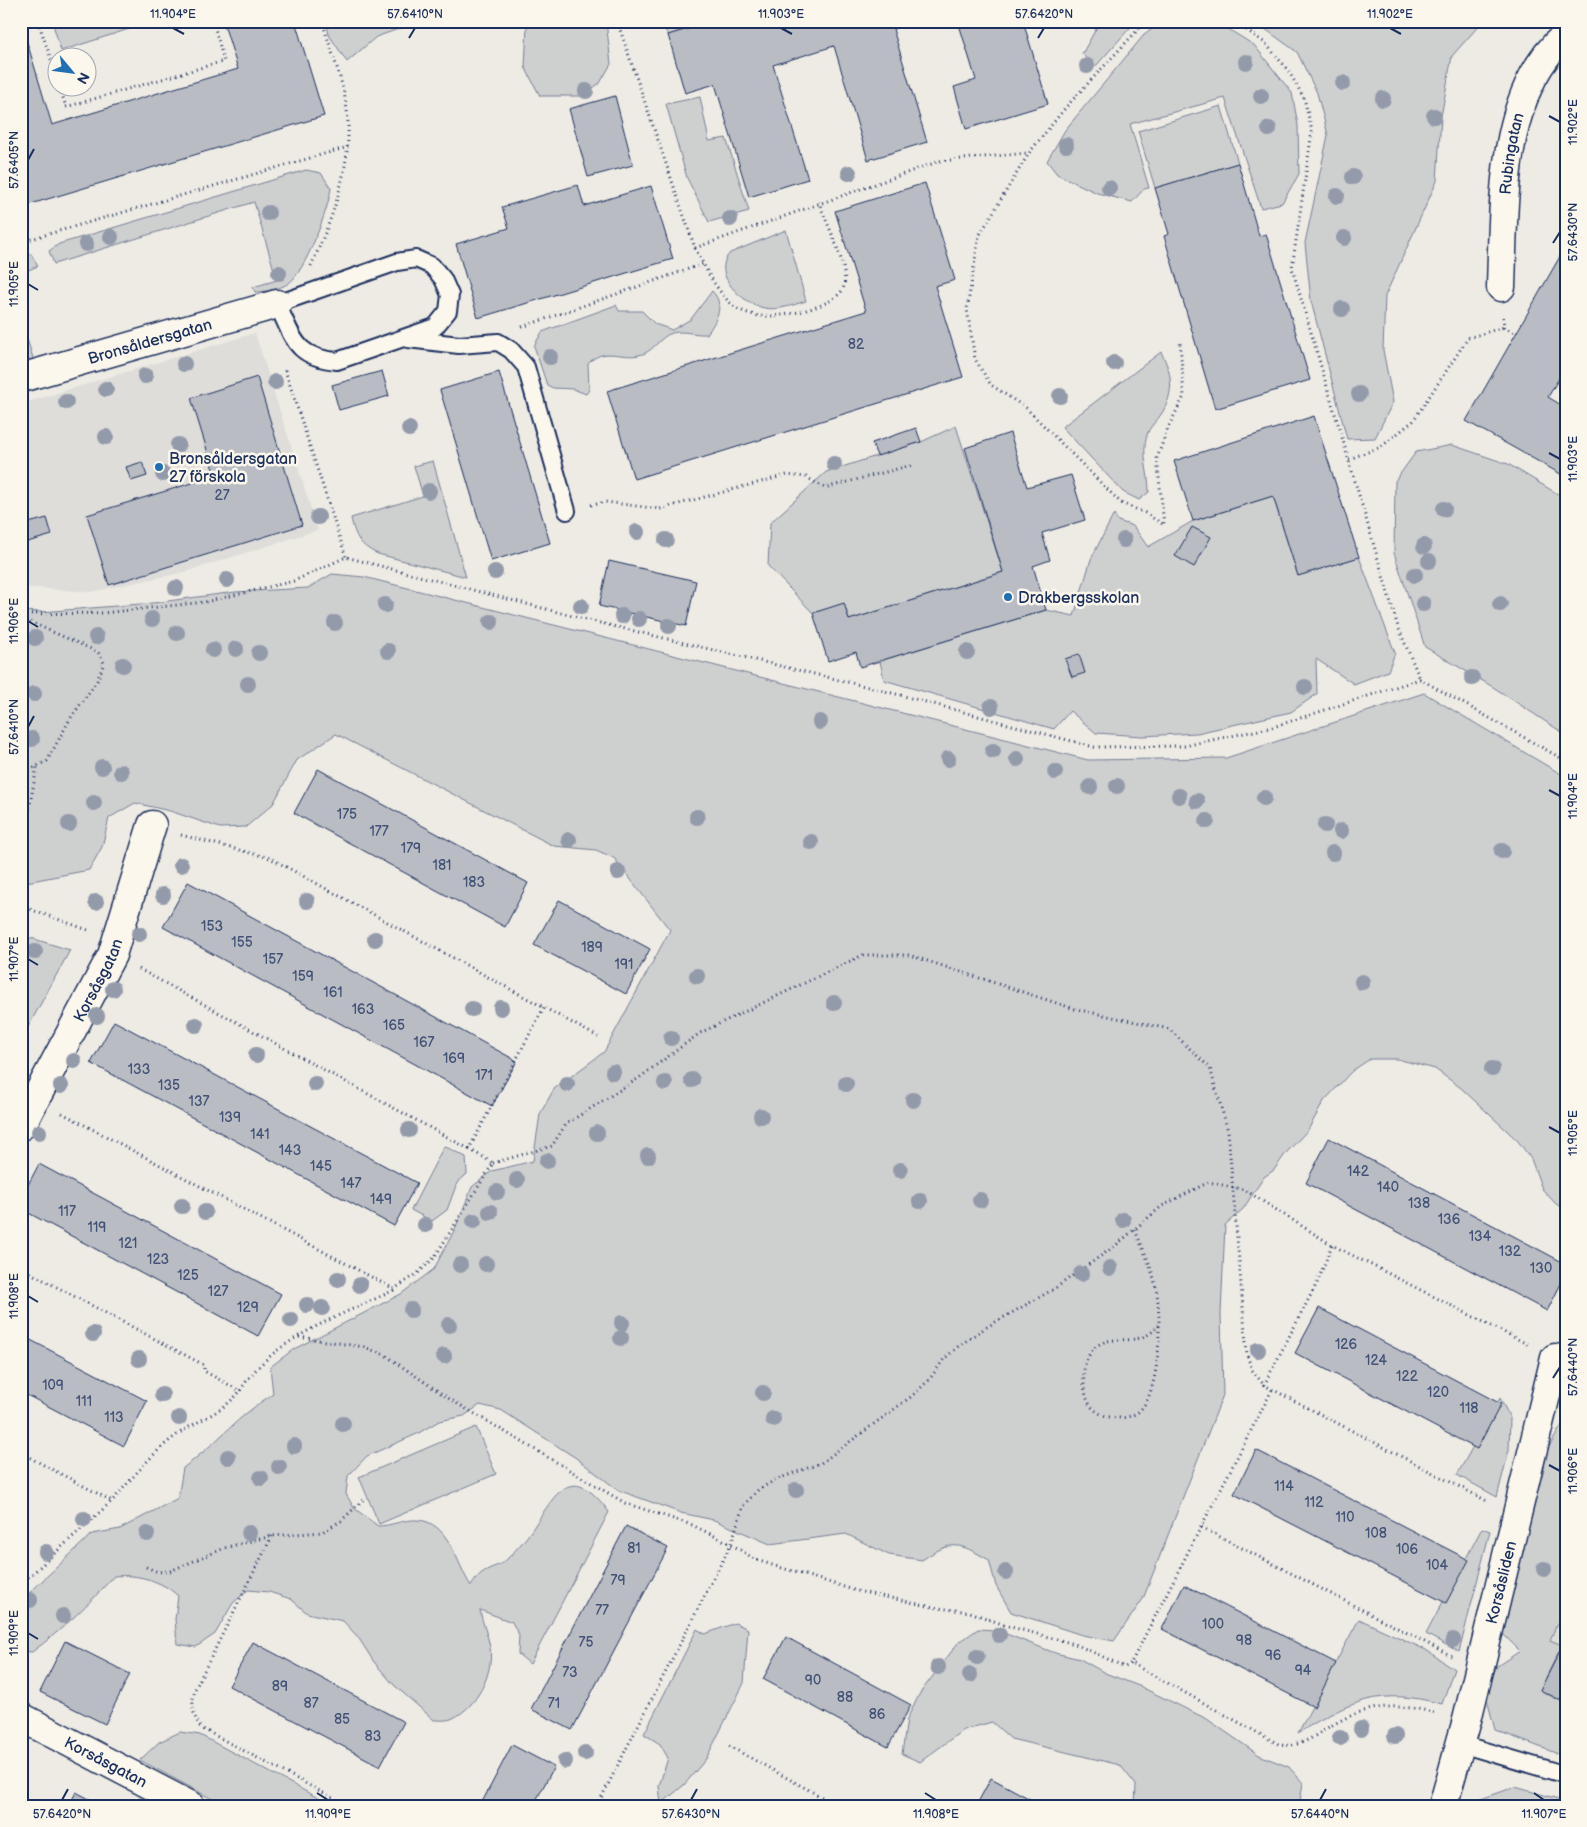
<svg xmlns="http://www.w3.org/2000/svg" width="1587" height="1827" font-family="'Balsamiq Sans',sans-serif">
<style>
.built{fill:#deddda}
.green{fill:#cecfcf;stroke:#747f96}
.building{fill:#b9bcc3;stroke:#1b2f5e}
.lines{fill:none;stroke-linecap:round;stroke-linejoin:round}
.lane-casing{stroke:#1b2f5e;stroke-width:20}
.street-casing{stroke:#1b2f5e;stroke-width:31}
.path{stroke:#1b2f5e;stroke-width:3;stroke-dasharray:1 4;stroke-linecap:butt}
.lane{stroke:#fbf7ec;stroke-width:16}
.street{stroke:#fbf7ec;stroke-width:28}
.tree{fill:#939aaa}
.ticks{fill:none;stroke:#1b2f5e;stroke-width:2}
.poi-dot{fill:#1f6fb2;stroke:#fbf7ec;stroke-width:2}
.labels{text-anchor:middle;stroke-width:5;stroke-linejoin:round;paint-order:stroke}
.number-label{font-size:14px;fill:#425277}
.street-label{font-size:16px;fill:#1b2f5e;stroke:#fbf7ec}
.poi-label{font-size:16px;fill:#1b2f5e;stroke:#fbf7ec;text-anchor:start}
.neatline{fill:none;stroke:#1b2f5e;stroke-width:2}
.ticks-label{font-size:12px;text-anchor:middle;fill:#1b2f5e}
</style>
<rect width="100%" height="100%" fill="#eeebe4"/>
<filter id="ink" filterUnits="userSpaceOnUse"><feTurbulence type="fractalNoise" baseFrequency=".02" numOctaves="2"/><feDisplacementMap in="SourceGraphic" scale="10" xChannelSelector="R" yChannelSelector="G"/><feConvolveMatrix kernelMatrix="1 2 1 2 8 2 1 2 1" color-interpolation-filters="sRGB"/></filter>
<g filter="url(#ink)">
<path class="built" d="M 255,333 L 318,530 L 185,572 L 91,592 L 21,587 L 21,404 Z
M 1566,1610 L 1566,1712 L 1524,1690 Z"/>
<path class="green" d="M 52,21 L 154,21 L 61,51 Z
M 326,21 L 421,21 L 376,37 L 347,62 L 329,35 Z
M 522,21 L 606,21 L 611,64 L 600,83 L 581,96 L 540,96 L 525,67 L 527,26 Z
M 660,21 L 714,21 L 668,35 Z
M 1097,21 L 1136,21 L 1095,67 L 1082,54 L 1097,27 Z
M 1163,21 L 1215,21 L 1254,45 L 1292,93 L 1298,125 L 1299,174 L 1282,203 L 1261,208 L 1225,98 L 1130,124 L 1149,188 L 1144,189 L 1132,202 L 1097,193 L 1057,174 L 1047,161 L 1065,130 L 1144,35 Z
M 1254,21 L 1483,21 L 1452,56 L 1441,117 L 1437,181 L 1385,296 L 1383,350 L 1393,402 L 1375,438 L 1347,439 L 1311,301 L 1305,243 L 1328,135 L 1317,93 L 1297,52 Z
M 700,97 L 709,141 L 726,138 L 749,211 L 709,222 L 687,178 L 666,104 Z
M 1221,106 L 1238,163 L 1155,188 L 1138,131 Z
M 306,170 L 321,173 L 331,188 C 329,208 305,272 289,283 C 281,289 264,292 255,292 L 253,287 L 277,280 L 254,202 L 54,264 L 49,251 L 59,244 Z
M 786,230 L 806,301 C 793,305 777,311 764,308 C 742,303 710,274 730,253 Z
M 31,254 L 38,266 L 21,273 L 21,255 Z
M 712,291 C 726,305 716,321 707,334 C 696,335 682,330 672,333 C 659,337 653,353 639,355 C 621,359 603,346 588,364 L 589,390 L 586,394 L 573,389 L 553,388 L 547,385 L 534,346 L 542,332 L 616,305 L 619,311 L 642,311 L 655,324 L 672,330 L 691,319 Z
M 21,320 L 34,361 L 21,364 Z
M 1161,352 C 1172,373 1175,391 1162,413 C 1157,421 1149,427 1147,435 C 1141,455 1149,472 1149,492 L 1139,500 L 1123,492 L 1062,427 Z
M 956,426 L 1003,572 L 849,620 L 844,604 L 813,613 L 768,566 L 770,523 L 826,472 L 921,442 Z
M 1452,445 L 1508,464 L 1566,499 L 1566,735 L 1493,687 L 1425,647 L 1394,553 L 1395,481 L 1416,452 Z
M 433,461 L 463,567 L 466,577 L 378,554 C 360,546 355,537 351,518 L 423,496 L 414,466 Z
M 1273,496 L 1298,576 L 1359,557 L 1395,653 L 1388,671 L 1354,684 L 1316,659 L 1317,694 L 1291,712 L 1197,733 L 1142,736 L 1096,733 L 1070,711 L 1054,729 L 884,680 L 880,661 L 1046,610 L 1074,616 L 1091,559 L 1114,514 L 1118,521 L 1133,526 L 1148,547 L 1193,521 Z
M 332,574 L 364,577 L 1088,760 L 1226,758 L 1424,693 L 1566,777 L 1566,1209 L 1556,1204 L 1542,1189 L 1531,1159 L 1518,1141 L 1461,1088 L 1435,1069 L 1397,1059 L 1370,1059 L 1352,1071 L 1324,1101 L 1308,1130 L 1286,1153 L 1274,1170 L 1264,1177 L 1243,1209 L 1225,1225 L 1221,1314 L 1223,1395 L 1143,1599 L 1114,1641 L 1082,1635 L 1011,1612 L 996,1586 L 989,1560 C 958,1542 952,1540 922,1560 L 889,1555 L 846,1534 L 770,1544 L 714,1520 L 681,1513 L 618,1490 L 576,1458 L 501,1410 L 480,1405 L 464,1416 L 439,1421 L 417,1434 L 367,1456 L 348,1476 L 346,1494 L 354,1508 L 378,1526 C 391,1526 404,1519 417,1520 C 449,1521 456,1563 471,1586 C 474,1582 478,1575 483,1572 C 492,1566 502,1566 509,1557 C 516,1550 523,1542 529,1534 C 554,1498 569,1457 609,1512 L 530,1664 L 518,1654 L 519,1635 L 512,1622 L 480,1610 C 482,1623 488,1635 490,1647 C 494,1673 477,1707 453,1718 C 448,1721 440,1720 434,1720 L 394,1685 L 374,1662 L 358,1637 L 343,1621 L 307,1613 L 291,1599 L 269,1592 L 248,1590 L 233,1603 L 215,1634 L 196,1647 L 177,1644 L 175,1619 L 178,1596 C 161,1580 137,1574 114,1576 C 89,1604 63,1629 32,1652 L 21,1651 L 21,1603 L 25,1597 L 92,1534 L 120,1529 L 178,1498 L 183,1468 C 215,1445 240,1414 273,1394 L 270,1367 L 294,1349 L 401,1294 L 434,1269 L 455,1229 L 472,1187 L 492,1171 L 533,1161 L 540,1114 L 554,1089 L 604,1052 L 670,930 L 614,858 L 596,850 L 554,846 L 336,734 L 297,760 L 273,804 L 246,827 L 220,828 L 170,811 L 135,803 L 109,818 L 102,847 L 89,870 L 21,883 L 21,611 L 41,612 L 153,603 L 235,592 L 308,588 Z
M 21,935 L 70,950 L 21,1040 Z
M 444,1146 L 466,1157 L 467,1174 L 457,1183 L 447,1210 L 432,1221 L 411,1210 Z
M 1500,1398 L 1510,1418 L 1509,1450 L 1497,1497 L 1457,1475 Z
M 1566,1418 L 1566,1604 L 1550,1640 L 1562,1645 L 1540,1690 L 1566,1704 L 1566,1757 L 1495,1730 L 1485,1692 L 1497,1666 L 1520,1651 L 1503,1634 L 1509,1594 L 1538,1466 Z
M 476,1427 L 496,1474 L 379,1524 L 359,1477 Z
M 1482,1528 L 1490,1531 L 1459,1652 L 1426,1634 Z
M 1359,1619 L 1426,1650 L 1454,1669 L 1442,1704 C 1379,1687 1351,1701 1298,1733 Z
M 735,1623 L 748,1629 L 744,1683 L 706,1759 L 684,1785 L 661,1804 L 659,1786 L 668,1758 L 660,1744 L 644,1734 L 697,1629 L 705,1634 Z
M 978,1629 L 996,1630 L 1055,1653 L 1080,1659 L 1105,1673 L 1139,1686 L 1207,1719 L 1259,1755 L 1289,1767 L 1303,1783 L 1299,1806 L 1135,1806 L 1136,1785 L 1120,1765 L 1011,1739 L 992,1722 L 963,1730 L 920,1762 L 902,1754 L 907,1719 L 920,1693 L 958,1643 Z
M 180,1732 L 200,1735 L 333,1806 L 225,1806 L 140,1760 L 159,1742 Z
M 1515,1787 L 1555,1798 L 1566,1806 L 1461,1806 Z"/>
<path class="building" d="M 223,21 L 295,21 L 324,116 L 21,207 L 21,33 L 24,32 L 52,125 L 238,69 Z
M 714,21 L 917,21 L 893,29 L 927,142 L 868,160 L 834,46 L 773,65 L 808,179 L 749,197 L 715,84 L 685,93 L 668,35 Z
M 958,21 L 1023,21 L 1048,104 L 966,129 L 954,87 L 976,80 Z
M 615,96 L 633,165 L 588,177 L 569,109 Z
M 1238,163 L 1259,236 L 1266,234 L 1310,380 L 1215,409 L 1164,236 L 1169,234 L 1155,188 Z
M 925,183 L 955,280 L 935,286 L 963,377 L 634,479 L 607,391 L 866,311 L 835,211 Z
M 578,185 L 584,206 L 651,186 L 673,259 L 478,318 L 456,244 L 509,228 L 502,207 Z
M 1566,246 L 1566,366 L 1548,397 L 1566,408 L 1566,477 L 1466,421 Z
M 382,371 L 389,396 L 339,410 L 332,385 Z
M 499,372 L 550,543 L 491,561 L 440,390 Z
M 257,377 L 302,525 L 109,585 L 87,515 L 215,476 L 191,398 Z
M 1314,416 L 1359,557 L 1298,576 L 1273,496 L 1193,521 L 1174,461 Z
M 916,428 L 921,442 L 877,456 L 872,443 Z
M 1010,433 L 1027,487 L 1071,475 L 1085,520 L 1042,533 L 1050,560 L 1033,566 L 1046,610 L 860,667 L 856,652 L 828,661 L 813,613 L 844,603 L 849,620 L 1003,572 L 965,448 Z
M 142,462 L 147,476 L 131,481 L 126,467 Z
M 47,518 L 52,535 L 24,543 L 21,525 Z
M 1192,527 L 1211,537 L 1194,567 L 1175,556 Z
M 609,561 L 696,581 L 686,626 L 599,606 Z
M 1079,654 L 1085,673 L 1072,677 L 1065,659 Z
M 318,769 L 528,883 L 505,927 L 294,813 Z
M 188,882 L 517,1061 L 492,1106 L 163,927 Z
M 559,900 L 650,949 L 626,994 L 534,945 Z
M 114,1021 L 417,1183 L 394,1226 L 91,1063 Z
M 1329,1138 L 1566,1264 L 1566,1274 L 1547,1311 L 1306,1183 Z
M 39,1164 L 281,1294 L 258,1336 L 21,1209 L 21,1198 Z
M 1319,1308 L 1501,1404 L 1477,1449 L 1295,1353 Z
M 21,1335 L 147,1401 L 124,1446 L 21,1392 Z
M 1256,1450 L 1469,1560 L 1446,1603 L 1234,1494 Z
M 626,1526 L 668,1548 L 572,1730 L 531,1709 Z
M 1184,1585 L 1336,1663 L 1314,1707 L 1162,1629 Z
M 786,1637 L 911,1705 L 888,1747 L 763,1679 Z
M 1566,1639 L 1566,1703 L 1540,1690 Z
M 65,1641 L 130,1674 L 105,1724 L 40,1692 Z
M 253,1642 L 404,1722 L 380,1766 L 229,1686 Z
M 512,1745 L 554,1767 L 533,1806 L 480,1806 Z
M 991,1778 L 1043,1806 L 976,1806 Z
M 76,1792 L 103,1806 L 69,1806 Z"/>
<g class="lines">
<g class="lane-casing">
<path id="lane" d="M 416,259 L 432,266 L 443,279 L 450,295 L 448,311 L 435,327 L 337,361 C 294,357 294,338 277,304 L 397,262 Z
M 408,339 L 459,345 L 498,342 L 511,350 L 526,367 L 567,511
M 1461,1744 L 1566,1775"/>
</g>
<g class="street-casing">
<g id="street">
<path id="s1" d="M 1501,287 C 1504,207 1499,91 1566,35"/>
<path id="s2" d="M 21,378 L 277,304"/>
<path id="s3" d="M 21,1126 L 112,955 L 152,825"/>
<path id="s4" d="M 21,1717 L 191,1806"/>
<path id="s5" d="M 1443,1806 L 1467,1720 L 1555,1358"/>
</g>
</g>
<path class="path" d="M 38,21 L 58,80
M 617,21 L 695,248 L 940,161 L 1028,153
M 1146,21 L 1066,107 L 1029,153 L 979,236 L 967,309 L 975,359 L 991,385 L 1026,408 L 1121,503 L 1145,513 L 1164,525 L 1157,458 L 1168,428 L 1184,396 L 1180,342
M 1234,21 L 1265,43 L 1288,70 L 1304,98 L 1312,131 L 1292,268 L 1398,627 L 1420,679
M 60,88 L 66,107 L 224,61 L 213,21
M 21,242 L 348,147
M 695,248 C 706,269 717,293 736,308 C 741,311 755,316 761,316 C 780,318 839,307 844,286 C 849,266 826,223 819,202
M 311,266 C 334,215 355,159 346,103 C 341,75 330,48 322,21
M 1503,317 L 1504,327 L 1516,334
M 522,327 L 703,264
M 285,370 L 346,557
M 1349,459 L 1381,447 L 1413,421 L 1468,338 L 1504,327
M 591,505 L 605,502 L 660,509 L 787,475 L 806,477 L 825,488 L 912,465
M 21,614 L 103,613 L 205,602 L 294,581 L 346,557 L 588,620 L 881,690 L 1094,747 L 1184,746 L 1273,727 L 1420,679 L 1566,761
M 21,618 L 98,652 L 104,663 L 97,681 L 70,719 L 47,761 L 21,774
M 181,835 L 270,858 L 598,1037
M 21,852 L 37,767
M 21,906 L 88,930
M 139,969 L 469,1149 L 544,1007
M 62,1113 L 394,1289 L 417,1274 L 434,1258 L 493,1163 L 469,1149
M 493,1163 L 552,1146 L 566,1124 L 639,1078 L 700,1033 L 863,955 L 909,955 L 1075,1009 L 1169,1029 L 1210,1068 L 1228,1131 L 1247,1355 L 1252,1370 L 1264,1385
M 1135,1230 C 1142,1247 1151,1265 1155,1283 C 1162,1310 1162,1393 1138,1412 C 1125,1422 1100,1419 1090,1405 C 1083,1394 1081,1369 1088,1357 C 1106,1324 1134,1355 1159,1325
M 1332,1245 L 1317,1283 L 1264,1385 L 1489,1502
M 21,1268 L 204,1365 L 204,1371 L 240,1391 C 271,1338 341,1316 394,1290
M 299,1337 L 364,1347 L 385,1355 L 448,1398 L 625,1503 L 692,1525 L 731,1544 L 756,1560 L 857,1591 L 938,1608 L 970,1612 L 1007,1626 L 1075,1644 L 1125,1667 L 1131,1663
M 1272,1390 L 1201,1527 L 1452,1656
M 21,1453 L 112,1501 C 131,1480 151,1454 174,1437 C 196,1420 222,1414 240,1391
M 1201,1527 L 1131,1663 L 1280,1745 C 1306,1747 1315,1734 1336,1723 C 1372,1703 1399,1704 1437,1713
M 272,1536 L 195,1689 C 191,1705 192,1714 201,1728 L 348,1806
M 146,1567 L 158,1572 L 170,1571 L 227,1547 L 272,1536 L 322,1532 L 341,1521 L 364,1499
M 21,1584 L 112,1501
M 729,1746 L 838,1806
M 597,1806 L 731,1544 L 743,1506 L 758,1490 L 775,1480 L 821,1463 L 912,1396 L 929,1380 L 944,1359 L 960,1345 L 985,1328 L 1054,1289 L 1115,1246 L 1162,1206 L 1209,1182 L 1245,1190 L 1332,1245 L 1529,1345"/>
<use href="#lane" class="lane"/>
<use href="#street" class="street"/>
</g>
<g class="tree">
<circle cx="1246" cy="62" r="8"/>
<circle cx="1087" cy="66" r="8"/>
<circle cx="1343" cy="83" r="8"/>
<circle cx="586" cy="91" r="8"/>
<circle cx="1261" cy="96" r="8"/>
<circle cx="1383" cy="99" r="8"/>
<circle cx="1434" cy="116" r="8"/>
<circle cx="1269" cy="129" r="8"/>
<circle cx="1066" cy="145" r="8"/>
<circle cx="849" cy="173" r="8"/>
<circle cx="1353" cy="177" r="8"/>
<circle cx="1109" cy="188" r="8"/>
<circle cx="1337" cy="196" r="8"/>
<circle cx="268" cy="213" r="8"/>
<circle cx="730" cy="219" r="8"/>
<circle cx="111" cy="237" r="8"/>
<circle cx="1344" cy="238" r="8"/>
<circle cx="86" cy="244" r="8"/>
<circle cx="279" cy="273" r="8"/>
<circle cx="1342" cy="309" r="8"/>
<circle cx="550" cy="357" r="8"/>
<circle cx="1114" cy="363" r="8"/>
<circle cx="184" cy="364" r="8"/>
<circle cx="145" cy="376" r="8"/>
<circle cx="275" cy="382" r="8"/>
<circle cx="106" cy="389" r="8"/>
<circle cx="1359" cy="394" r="8"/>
<circle cx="1060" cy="396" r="8"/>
<circle cx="66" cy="402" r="8"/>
<circle cx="409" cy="429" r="8"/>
<circle cx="106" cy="437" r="8"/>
<circle cx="178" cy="445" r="8"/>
<circle cx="834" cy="464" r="8"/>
<circle cx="163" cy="474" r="8"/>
<circle cx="429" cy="491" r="8"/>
<circle cx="1444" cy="509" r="8"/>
<circle cx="318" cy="517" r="8"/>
<circle cx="637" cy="532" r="8"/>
<circle cx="666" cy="540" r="8"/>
<circle cx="1124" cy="540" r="8"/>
<circle cx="1424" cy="546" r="8"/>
<circle cx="1429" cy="561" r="8"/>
<circle cx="495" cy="572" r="8"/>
<circle cx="1415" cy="575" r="8"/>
<circle cx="227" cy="580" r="8"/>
<circle cx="176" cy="588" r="8"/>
<circle cx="1423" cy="604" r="8"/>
<circle cx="1500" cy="604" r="8"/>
<circle cx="385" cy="605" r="8"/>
<circle cx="581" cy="606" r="8"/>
<circle cx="622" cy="616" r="8"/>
<circle cx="152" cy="619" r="8"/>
<circle cx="639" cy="619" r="8"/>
<circle cx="491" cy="622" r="8"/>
<circle cx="335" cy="623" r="8"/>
<circle cx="669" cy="626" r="8"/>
<circle cx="177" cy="633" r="8"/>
<circle cx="96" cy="637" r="8"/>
<circle cx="35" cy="638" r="8"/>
<circle cx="236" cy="649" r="8"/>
<circle cx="213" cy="650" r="8"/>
<circle cx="388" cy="651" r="8"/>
<circle cx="967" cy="652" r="8"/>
<circle cx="259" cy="653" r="8"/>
<circle cx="123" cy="665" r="8"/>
<circle cx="1472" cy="678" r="8"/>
<circle cx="248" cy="684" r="8"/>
<circle cx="1305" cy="687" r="8"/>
<circle cx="34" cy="694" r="8"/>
<circle cx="991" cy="707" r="8"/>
<circle cx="820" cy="722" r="8"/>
<circle cx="32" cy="739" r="8"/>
<circle cx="993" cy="751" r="8"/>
<circle cx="948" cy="759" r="8"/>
<circle cx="1017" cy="759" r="8"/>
<circle cx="102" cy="767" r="8"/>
<circle cx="121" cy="772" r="8"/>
<circle cx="1055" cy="772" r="8"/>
<circle cx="1117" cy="786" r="8"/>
<circle cx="1090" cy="787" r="8"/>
<circle cx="1179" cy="796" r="8"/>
<circle cx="1264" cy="798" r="8"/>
<circle cx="1197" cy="801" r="8"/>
<circle cx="94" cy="803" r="8"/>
<circle cx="697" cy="817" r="8"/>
<circle cx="1207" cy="821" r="8"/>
<circle cx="69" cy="824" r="8"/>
<circle cx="1325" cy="825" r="8"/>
<circle cx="1341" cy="831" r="8"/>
<circle cx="569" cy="840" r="8"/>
<circle cx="811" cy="842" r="8"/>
<circle cx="1502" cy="851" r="8"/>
<circle cx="1333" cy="853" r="8"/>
<circle cx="181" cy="865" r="8"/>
<circle cx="618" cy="872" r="8"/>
<circle cx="163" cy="895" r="8"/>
<circle cx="307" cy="901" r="8"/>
<circle cx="96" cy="902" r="8"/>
<circle cx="139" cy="934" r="8"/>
<circle cx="375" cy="939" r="8"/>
<circle cx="35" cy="952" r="8"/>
<circle cx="697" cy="976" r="8"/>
<circle cx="1362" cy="982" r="8"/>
<circle cx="113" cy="989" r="8"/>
<circle cx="834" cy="1003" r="8"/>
<circle cx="501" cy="1008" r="8"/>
<circle cx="472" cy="1009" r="8"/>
<circle cx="97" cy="1016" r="8"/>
<circle cx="196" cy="1025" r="8"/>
<circle cx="671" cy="1038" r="8"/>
<circle cx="256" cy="1055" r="8"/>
<circle cx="74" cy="1061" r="8"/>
<circle cx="1492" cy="1069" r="8"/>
<circle cx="613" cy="1072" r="8"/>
<circle cx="692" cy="1080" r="8"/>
<circle cx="665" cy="1083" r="8"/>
<circle cx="315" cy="1084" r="8"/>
<circle cx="567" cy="1084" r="8"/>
<circle cx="846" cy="1084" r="8"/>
<circle cx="61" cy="1086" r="8"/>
<circle cx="913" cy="1100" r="8"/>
<circle cx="761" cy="1116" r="8"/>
<circle cx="409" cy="1130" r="8"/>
<circle cx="39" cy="1132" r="8"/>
<circle cx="597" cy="1133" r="8"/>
<circle cx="648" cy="1156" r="8"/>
<circle cx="547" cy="1161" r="8"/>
<circle cx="900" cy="1170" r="8"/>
<circle cx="517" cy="1180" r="8"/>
<circle cx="497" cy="1192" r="8"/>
<circle cx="980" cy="1200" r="8"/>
<circle cx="920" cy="1201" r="8"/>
<circle cx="182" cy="1206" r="8"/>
<circle cx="205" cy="1212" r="8"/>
<circle cx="490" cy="1212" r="8"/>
<circle cx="1123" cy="1220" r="8"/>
<circle cx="474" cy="1221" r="8"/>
<circle cx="425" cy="1225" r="8"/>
<circle cx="486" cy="1264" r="8"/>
<circle cx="460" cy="1265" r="8"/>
<circle cx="1110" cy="1268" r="8"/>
<circle cx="1081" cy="1274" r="8"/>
<circle cx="338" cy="1279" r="8"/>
<circle cx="360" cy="1285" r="8"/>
<circle cx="307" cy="1305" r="8"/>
<circle cx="322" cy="1308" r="8"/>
<circle cx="411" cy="1310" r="8"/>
<circle cx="291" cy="1320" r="8"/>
<circle cx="622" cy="1323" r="8"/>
<circle cx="449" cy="1325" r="8"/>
<circle cx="93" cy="1334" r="8"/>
<circle cx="621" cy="1338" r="8"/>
<circle cx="1258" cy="1350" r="8"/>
<circle cx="444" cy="1356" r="8"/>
<circle cx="139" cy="1359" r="8"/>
<circle cx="763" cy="1393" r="8"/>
<circle cx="162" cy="1395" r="8"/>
<circle cx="179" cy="1418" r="8"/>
<circle cx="773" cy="1419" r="8"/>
<circle cx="343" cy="1424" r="8"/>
<circle cx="294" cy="1446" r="8"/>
<circle cx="228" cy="1457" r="8"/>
<circle cx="279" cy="1467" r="8"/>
<circle cx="261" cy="1478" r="8"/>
<circle cx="796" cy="1490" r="8"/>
<circle cx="84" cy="1519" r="8"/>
<circle cx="249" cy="1533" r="8"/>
<circle cx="147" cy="1534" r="8"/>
<circle cx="46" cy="1552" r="8"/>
<circle cx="1544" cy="1569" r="8"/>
<circle cx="1006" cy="1572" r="8"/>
<circle cx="30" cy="1600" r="8"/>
<circle cx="63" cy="1616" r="8"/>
<circle cx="999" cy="1635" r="8"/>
<circle cx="1453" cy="1640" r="8"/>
<circle cx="977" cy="1657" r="8"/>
<circle cx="938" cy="1667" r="8"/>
<circle cx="970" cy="1675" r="8"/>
<circle cx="1361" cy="1729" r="8"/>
<circle cx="1395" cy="1736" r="8"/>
<circle cx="1340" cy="1738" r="8"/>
<circle cx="585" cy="1753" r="8"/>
<circle cx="565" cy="1761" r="8"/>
</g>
</g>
<path class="ticks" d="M 173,28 L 184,34M 781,28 L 792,34M 1390,28 L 1401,34M 409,38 L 415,28M 1038,38 L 1044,28M 1549,116 L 1560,122M 28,160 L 34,149M 1553,243 L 1560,232M 28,284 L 38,290M 1549,453 L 1560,459M 28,621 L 38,627M 28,727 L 34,716M 1549,790 L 1560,796M 28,959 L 38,965M 1549,1127 L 1560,1133M 28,1296 L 38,1302M 1553,1378 L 1560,1367M 1549,1465 L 1560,1471M 28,1633 L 38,1639M 317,1793 L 328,1800M 925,1793 L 936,1800M 1534,1793 L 1544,1800M 62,1800 L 68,1789M 691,1800 L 697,1789M 1320,1800 L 1326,1789"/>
<g class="poi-dot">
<circle cx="159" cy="467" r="5"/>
<circle cx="1008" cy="597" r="5"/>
</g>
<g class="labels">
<g class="number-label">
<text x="856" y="349">82</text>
<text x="222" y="500">27</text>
<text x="347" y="819">175</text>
<text x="379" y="836">177</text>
<text x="411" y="853">179</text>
<text x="442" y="870">181</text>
<text x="474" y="887">183</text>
<text x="212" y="931">153</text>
<text x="242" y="947">155</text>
<text x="592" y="952">189</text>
<text x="273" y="964">157</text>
<text x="624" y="969">191</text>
<text x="303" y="981">159</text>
<text x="333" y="997">161</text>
<text x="363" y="1014">163</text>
<text x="394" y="1030">165</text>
<text x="424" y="1047">167</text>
<text x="454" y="1063">169</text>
<text x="139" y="1074">133</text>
<text x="484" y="1080">171</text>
<text x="169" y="1090">135</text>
<text x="199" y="1106">137</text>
<text x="230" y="1122">139</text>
<text x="260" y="1139">141</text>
<text x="290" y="1155">143</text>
<text x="321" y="1171">145</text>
<text x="1358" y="1176">142</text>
<text x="351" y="1188">147</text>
<text x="1388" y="1192">140</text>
<text x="381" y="1204">149</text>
<text x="1419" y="1208">138</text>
<text x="67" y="1216">117</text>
<text x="1449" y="1224">136</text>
<text x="97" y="1232">119</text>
<text x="1480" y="1241">134</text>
<text x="128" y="1248">121</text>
<text x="1510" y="1256">132</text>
<text x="158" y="1264">123</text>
<text x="1541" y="1273">130</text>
<text x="188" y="1280">125</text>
<text x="218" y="1296">127</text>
<text x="248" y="1312">129</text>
<text x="1346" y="1349">126</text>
<text x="1376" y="1365">124</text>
<text x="1407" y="1381">122</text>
<text x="53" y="1390">109</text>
<text x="1438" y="1397">120</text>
<text x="84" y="1406">111</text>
<text x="1469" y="1413">118</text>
<text x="114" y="1422">113</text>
<text x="1284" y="1491">114</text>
<text x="1314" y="1507">112</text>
<text x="1345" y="1522">110</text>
<text x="1376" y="1538">108</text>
<text x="634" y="1553">81</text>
<text x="1407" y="1554">106</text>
<text x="1437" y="1570">104</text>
<text x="618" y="1585">79</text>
<text x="602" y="1615">77</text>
<text x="1213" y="1629">100</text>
<text x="1244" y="1645">98</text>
<text x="586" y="1647">75</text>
<text x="1273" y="1660">96</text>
<text x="1303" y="1675">94</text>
<text x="570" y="1677">73</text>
<text x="813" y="1685">90</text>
<text x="280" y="1691">89</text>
<text x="845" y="1702">88</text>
<text x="311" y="1708">87</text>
<text x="554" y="1708">71</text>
<text x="877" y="1719">86</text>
<text x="342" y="1724">85</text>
<text x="373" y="1741">83</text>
</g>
<g class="street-label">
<text dy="6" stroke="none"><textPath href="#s1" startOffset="134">Rubingatan</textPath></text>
<text dy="6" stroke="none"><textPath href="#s2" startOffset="134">Bronsåldersgatan</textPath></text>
<text dy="6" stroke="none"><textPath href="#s3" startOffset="165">Korsåsgatan</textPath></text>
<text dy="6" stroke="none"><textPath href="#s5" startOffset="231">Korsåsliden</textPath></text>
<text dy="6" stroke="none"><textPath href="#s4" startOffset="96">Korsåsgatan</textPath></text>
</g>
<g class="poi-label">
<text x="169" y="464">Bronsåldersgatan<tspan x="169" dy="18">27 förskola</tspan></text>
<text x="1018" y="603">Drakbergsskolan</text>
</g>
</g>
<rect width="1587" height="1827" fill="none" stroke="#fbf7ec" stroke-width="55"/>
<g transform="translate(72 72) rotate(119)"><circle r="24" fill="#fbf7ec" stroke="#a1a7b3"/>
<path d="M0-4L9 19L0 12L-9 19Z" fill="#1f6fb2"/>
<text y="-8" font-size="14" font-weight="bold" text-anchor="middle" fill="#1b2f5e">N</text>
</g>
<rect x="28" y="28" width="1532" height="1772" class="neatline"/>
<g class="ticks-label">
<text x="173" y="18">11.904°E</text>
<text x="415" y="18">57.6410°N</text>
<text x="781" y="18">11.903°E</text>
<text x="1044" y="18">57.6420°N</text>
<text x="1390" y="18">11.902°E</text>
<text transform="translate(1573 122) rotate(-90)" y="4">11.902°E</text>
<text transform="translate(14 160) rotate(-90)" y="4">57.6405°N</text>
<text transform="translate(1573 232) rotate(-90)" y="4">57.6430°N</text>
<text transform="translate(14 284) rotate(-90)" y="4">11.905°E</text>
<text transform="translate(1573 459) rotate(-90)" y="4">11.903°E</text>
<text transform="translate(14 621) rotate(-90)" y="4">11.906°E</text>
<text transform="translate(14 727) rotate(-90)" y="4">57.6410°N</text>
<text transform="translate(1573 796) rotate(-90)" y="4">11.904°E</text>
<text transform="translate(14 959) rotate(-90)" y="4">11.907°E</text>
<text transform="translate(1573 1133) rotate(-90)" y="4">11.905°E</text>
<text transform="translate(14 1296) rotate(-90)" y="4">11.908°E</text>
<text transform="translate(1573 1367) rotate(-90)" y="4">57.6440°N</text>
<text transform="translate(1573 1471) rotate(-90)" y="4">11.906°E</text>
<text transform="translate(14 1633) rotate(-90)" y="4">11.909°E</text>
<text x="62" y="1818">57.6420°N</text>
<text x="328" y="1818">11.909°E</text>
<text x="691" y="1818">57.6430°N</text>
<text x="936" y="1818">11.908°E</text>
<text x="1320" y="1818">57.6440°N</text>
<text x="1544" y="1818">11.907°E</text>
</g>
</svg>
